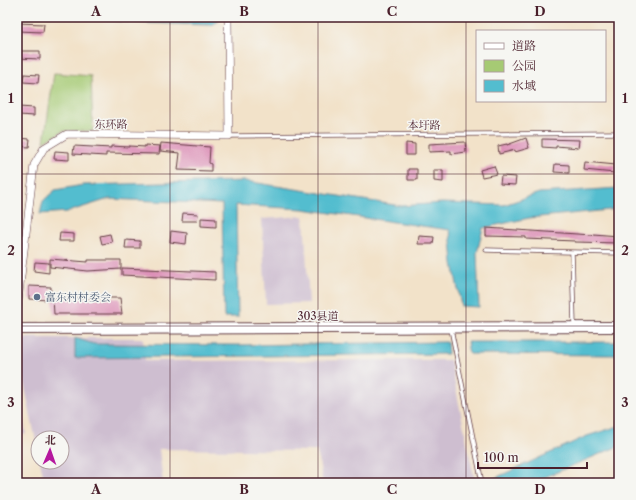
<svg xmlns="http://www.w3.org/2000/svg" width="636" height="500" font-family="'Libre Caslon Text','Noto Serif SC',serif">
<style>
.industrial{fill:#cebed0}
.green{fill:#a6ca74;stroke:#787450}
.water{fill:#53bdcf;stroke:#4e6e7d}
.building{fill:#dc8eb6}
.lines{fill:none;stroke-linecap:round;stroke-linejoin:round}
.lane-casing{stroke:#633c43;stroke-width:5}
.street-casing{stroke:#633c43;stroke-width:8}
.secondary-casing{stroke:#633c43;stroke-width:12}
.lane{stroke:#fff;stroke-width:3.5}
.street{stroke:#fff;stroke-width:7}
.secondary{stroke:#fff;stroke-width:10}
.grid{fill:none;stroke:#4a1f2b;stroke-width:1;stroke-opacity:0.55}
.service-dot{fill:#5c6f8a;stroke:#f6f6f2;stroke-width:1.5}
.labels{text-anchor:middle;stroke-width:3;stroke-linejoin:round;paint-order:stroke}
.street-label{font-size:11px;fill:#4a1f2b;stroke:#f6f6f2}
.service-label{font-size:11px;fill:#4e5e75;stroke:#f6f6f2;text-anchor:start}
.neatline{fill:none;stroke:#4a1f2b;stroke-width:1.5}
.grid-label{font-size:13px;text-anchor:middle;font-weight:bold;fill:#4a1f2b}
</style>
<rect width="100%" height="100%" fill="#f6f6f2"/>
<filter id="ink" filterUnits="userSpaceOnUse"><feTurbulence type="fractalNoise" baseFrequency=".025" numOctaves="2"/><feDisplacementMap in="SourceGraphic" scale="8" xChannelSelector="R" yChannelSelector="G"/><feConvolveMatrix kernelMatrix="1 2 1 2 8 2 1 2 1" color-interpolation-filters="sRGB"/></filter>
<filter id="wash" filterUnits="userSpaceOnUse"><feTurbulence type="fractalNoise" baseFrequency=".012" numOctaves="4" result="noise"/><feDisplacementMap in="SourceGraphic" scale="16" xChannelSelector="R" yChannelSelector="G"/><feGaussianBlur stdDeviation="0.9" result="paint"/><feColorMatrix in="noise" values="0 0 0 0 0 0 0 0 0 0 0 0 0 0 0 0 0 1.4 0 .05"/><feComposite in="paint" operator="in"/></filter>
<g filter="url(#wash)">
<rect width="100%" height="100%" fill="#f2e2c9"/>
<path class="industrial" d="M 304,216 L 309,303 L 266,304 L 262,219 Z
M 17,338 L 143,338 L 145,361 L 450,360 L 475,482 L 323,483 L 317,451 L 159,449 L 163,483 L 45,483 L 40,462 L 62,462 L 62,438 L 38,438 L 38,451 L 17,349 Z
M 17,390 L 26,434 L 17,435 Z"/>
<path class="green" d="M 54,73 L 91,76 L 93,131 L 63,131 L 44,142 Z"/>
<path class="water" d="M 108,17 L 219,17 L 219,21 L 211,25 L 144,23 L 108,20 Z
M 245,181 L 401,206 L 442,203 L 504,205 L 539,193 L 619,188 L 619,209 L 529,218 L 483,228 L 477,253 L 479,307 L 461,306 L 453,263 L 450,230 L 303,209 L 236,205 L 238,317 L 224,317 L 222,204 L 109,199 L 67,212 L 40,214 L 43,201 L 55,190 L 83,185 Z
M 75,338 L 94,344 L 237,345 L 447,342 L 448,354 L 75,358 Z
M 467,342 L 619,342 L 619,355 L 469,354 Z
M 619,426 L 619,446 L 531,483 L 494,483 L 493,479 L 587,436 Z"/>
<g id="blocks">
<path class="building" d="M 17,23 L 44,24 L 43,32 L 17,31 Z
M 17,51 L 40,51 L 40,59 L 17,58 Z
M 24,74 L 39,75 L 38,83 L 23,82 Z
M 19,107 L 34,108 L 34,116 L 19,115 Z
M 17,138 L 30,139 L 29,147 L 17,146 Z
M 526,138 L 529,148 L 515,152 L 515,150 L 499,154 L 498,146 L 507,144 L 507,145 Z
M 542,139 L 580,140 L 579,148 L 556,146 L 556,148 L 542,147 Z
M 465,142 L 466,152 L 451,154 L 451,151 L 429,152 L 429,144 Z
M 161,143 L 210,147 L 209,163 L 211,164 L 211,171 L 178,170 L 180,153 L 160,151 Z
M 406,143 L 415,144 L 415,155 L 406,155 Z
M 145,145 L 160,146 L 159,154 L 106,153 L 106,156 L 73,154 L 74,146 L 111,148 L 111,146 L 129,147 L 129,146 L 145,147 Z
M 55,151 L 69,152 L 69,160 L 54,159 Z
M 585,162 L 616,165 L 615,173 L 584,170 Z
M 555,164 L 569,165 L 569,173 L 554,172 Z
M 494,166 L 497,174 L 482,177 L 480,170 Z
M 408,169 L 417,169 L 417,180 L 408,180 Z
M 434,170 L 443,170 L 443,182 L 434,181 Z
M 501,176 L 516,177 L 515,185 L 500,184 Z
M 183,213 L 198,214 L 197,221 L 182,221 Z
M 201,218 L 216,219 L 216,227 L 201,226 Z
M 486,228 L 592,235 L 593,234 L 619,236 L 619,243 L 575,242 L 575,241 L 526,239 L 526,237 L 486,236 Z
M 171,231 L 187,233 L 186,244 L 170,242 Z
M 60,233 L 74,234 L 74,241 L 59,241 Z
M 110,234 L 112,242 L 102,244 L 100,236 Z
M 419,236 L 434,237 L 433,244 L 418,244 Z
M 126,240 L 140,241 L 140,248 L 125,248 Z
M 50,259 L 88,262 L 88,260 L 121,260 L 121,269 L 88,271 L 50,267 Z
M 35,262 L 49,263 L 49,273 L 34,271 Z
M 122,268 L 215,272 L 215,280 L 122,275 Z
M 29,286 L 51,287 L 50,300 L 29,299 Z
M 53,298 L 120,298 L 122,314 L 54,314 Z"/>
</g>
</g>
<g filter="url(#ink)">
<use href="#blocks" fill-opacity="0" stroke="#633c43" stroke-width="1"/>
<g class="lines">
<g class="lane-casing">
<path id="lane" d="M 229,136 L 619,133
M 486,250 L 619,253
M 572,252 L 574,325
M 451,329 L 482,483"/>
</g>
<g class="street-casing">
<path id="street" d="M 17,310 L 34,165 L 44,148 L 67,134 L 229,136 L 228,17"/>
</g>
<g class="secondary-casing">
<path id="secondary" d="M 17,329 L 619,327"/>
</g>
<use href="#lane" class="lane"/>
<use href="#street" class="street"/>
<use href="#secondary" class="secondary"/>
</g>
</g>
<path class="grid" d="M 170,17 L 170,483M 318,17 L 318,483M 466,17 L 466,483M 17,174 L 619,174M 17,326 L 619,326"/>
<circle class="service-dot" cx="37" cy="297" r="4"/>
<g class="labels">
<g class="street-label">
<text x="111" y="128">东环路</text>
<text x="424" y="129">本圩路</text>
<text x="318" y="320">303县道</text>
</g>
<g class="service-label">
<text x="45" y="301">富东村村委会</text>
</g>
</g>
<rect width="636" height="500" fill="none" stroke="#f6f6f2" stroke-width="44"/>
<rect x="476" y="30" width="130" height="72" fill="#f6f6f2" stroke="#b1a0a2"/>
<rect x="484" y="43" width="20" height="6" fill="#ffffff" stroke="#b1a0a2"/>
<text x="512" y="50" font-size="12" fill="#4a1f2b">道路</text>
<rect x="484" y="60" width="20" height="12" fill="#a6ca74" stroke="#b1a0a2"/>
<text x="512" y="70" font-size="12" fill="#4a1f2b">公园</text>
<rect x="484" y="80" width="20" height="12" fill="#53bdcf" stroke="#b1a0a2"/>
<text x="512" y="90" font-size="12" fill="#4a1f2b">水域</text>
<g transform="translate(50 450) rotate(2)"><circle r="19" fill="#f6f6f2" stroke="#b1a0a2"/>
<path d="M0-3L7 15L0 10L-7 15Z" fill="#b5179e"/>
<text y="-6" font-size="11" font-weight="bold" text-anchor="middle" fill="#4a1f2b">北</text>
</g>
<path d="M478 462v6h109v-6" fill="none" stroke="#4a1f2b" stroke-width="2"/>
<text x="484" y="462" font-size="12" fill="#4a1f2b" stroke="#f6f6f2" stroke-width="3" paint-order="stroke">100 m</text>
<rect x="22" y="22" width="592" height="456" class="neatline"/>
<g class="grid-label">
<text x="96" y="16">A</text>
<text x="244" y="16">B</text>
<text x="392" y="16">C</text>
<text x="540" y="16">D</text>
<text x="11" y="103">1</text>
<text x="625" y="103">1</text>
<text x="11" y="255">2</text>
<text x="625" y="255">2</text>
<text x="11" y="407">3</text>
<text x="625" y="407">3</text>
<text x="96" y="494">A</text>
<text x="244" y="494">B</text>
<text x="392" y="494">C</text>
<text x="540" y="494">D</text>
</g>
</svg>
